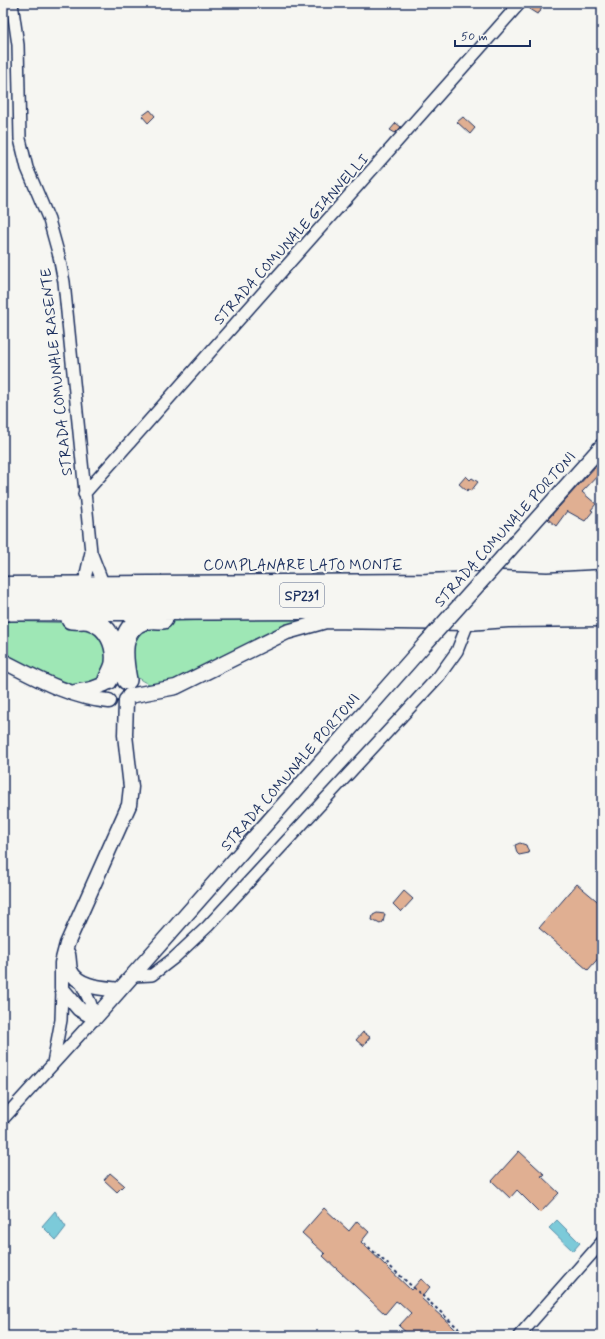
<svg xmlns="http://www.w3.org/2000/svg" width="605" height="1339" font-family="Mynerve,sans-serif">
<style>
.green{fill:#9ee7b5;stroke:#5c8b8a}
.water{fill:#7ccad9;stroke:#558ca8}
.building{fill:#e0af92;stroke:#1b2f5e}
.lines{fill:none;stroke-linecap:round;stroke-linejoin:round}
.minor-casing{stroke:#1b2f5e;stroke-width:14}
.tertiary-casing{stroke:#1b2f5e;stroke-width:17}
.trunk-casing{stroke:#1b2f5e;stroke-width:22}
.path{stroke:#1b2f5e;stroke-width:2;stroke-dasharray:3 3;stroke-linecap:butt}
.minor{stroke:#f6f6f2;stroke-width:11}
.tertiary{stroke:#f6f6f2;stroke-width:14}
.trunk{stroke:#f6f6f2;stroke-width:19}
.tertiary-bridge-casing{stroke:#1b2f5e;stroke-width:17;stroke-linecap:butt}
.tertiary-bridge{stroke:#f6f6f2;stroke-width:14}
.labels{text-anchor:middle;stroke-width:4;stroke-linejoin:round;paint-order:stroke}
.shield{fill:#f6f6f2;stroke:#5d6b8a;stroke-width:1}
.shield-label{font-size:14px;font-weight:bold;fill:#1b2f5e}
.street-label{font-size:15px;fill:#1b2f5e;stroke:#f6f6f2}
</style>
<rect width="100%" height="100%" fill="#f6f6f2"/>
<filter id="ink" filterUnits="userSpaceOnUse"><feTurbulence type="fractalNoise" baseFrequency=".025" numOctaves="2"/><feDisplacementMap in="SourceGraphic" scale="8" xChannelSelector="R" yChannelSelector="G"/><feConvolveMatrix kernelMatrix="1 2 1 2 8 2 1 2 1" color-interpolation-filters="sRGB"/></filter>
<g filter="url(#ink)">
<path class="green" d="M 324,615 L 175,683 C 155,686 151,688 134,675 L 132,635 L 157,622 Z
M 3,621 L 76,623 L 103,636 L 107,665 L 101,679 L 89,685 L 72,687 L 3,655 Z"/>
<path class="water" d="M 55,1211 L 66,1227 L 56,1240 L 42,1226 Z
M 557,1220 L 580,1243 L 573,1251 L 549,1228 Z"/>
<path class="building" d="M 534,3 L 538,3 L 542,7 L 540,12 L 537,14 L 529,9 Z
M 150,110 L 155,116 L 148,123 L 142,116 Z
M 463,117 L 475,128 L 470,134 L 457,122 Z
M 396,123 L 401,127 L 395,133 L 390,130 Z
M 596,466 L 602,471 L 582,492 L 596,504 L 591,510 L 593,511 L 585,521 L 567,511 L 556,526 L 548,519 Z
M 466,476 L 470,480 L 472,478 L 478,482 L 471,491 L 468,489 L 467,491 L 459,484 Z
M 520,843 L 526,845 L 529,853 L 519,855 L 517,853 L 515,845 Z
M 577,884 L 602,905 L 602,954 L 588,970 L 539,928 Z
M 404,891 L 413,899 L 401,912 L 393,904 Z
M 377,913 L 385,914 L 383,922 L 380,924 L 372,920 L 373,915 Z
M 363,1032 L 370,1037 L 363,1046 L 356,1040 Z
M 519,1151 L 545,1175 L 541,1176 L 559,1193 L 540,1213 L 517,1190 L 510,1198 L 492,1181 Z
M 110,1173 L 124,1185 L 117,1192 L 104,1180 Z
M 324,1208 L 349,1231 L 357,1221 L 369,1232 L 361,1242 L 411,1290 L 421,1279 L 430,1287 L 421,1298 L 463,1336 L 410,1336 L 399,1326 L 411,1313 L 399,1302 L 399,1303 L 396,1301 L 385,1314 L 323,1256 L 325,1254 L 302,1233 Z"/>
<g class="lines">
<g class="minor-casing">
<path id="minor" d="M 12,3 L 18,45 L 20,139 L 27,168 L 49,220 L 59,256 L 64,282 L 91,552 L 103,583
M 84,494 L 520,3
M 84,583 L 91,552
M 133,976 L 152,975 L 174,958 L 208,926 L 439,676 L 457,651 L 468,623
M 53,1063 L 61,1020 L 62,989
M 3,1119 L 95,1018 L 90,1002 L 80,981
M 519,1336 L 602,1242"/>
</g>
<g class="tertiary-casing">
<path id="tertiary" d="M 502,558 L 602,446
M 3,584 L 427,581 L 502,578 L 547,580 L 602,577
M 3,661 C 36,678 72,698 109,701
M 75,692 L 92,689 L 105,684
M 129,696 L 176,687 L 287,632 L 326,621 L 468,623 L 508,620 L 602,619
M 126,700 L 125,735 L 131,787 L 129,805 L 67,944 L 62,963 L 62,989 L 79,1009 L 95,1018 L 425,644
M 68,954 C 69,959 69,966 70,970 C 78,988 104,988 120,990"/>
</g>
<g class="trunk-casing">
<path id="trunk" d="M 3,597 L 602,592
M 3,611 L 602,608
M 71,619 C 77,620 85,618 90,620 C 109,626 117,645 115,663 C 114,669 110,675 108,680
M 127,680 C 123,659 118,628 144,620 C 150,618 158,619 163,619"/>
</g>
<path class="path" d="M 364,1243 L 467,1336"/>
<use href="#minor" class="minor"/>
<use href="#tertiary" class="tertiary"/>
<use href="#trunk" class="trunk"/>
<g class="tertiary-bridge-casing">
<path id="tertiary-bridge" d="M 425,644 L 502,558"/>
</g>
<use href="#tertiary-bridge" class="tertiary-bridge"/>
</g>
</g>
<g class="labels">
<rect class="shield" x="280" y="583" width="44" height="24" rx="3"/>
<g class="shield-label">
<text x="302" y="600">SP231</text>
</g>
<g class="street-label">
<text transform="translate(291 239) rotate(-48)" y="5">STRADA COMUNALE GIANNELLI</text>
<text transform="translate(56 372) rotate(-96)" y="5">STRADA COMUNALE RASENTE</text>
<text transform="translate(505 529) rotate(-48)" y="5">STRADA COMUNALE PORTONI</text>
<text x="303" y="570">COMPLANARE LATO MONTE</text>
<text transform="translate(290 772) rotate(-49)" y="5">STRADA COMUNALE PORTONI</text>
</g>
</g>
<rect width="605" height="1339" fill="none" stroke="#f6f6f2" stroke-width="16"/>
<rect x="8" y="8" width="589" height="1323" fill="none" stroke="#1b2f5e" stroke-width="1.5" filter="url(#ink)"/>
<path d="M455 40v6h75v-6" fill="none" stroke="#1b2f5e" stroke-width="2"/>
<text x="461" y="40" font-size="12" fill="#1b2f5e" stroke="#f6f6f2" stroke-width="3" paint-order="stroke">50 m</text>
</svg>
